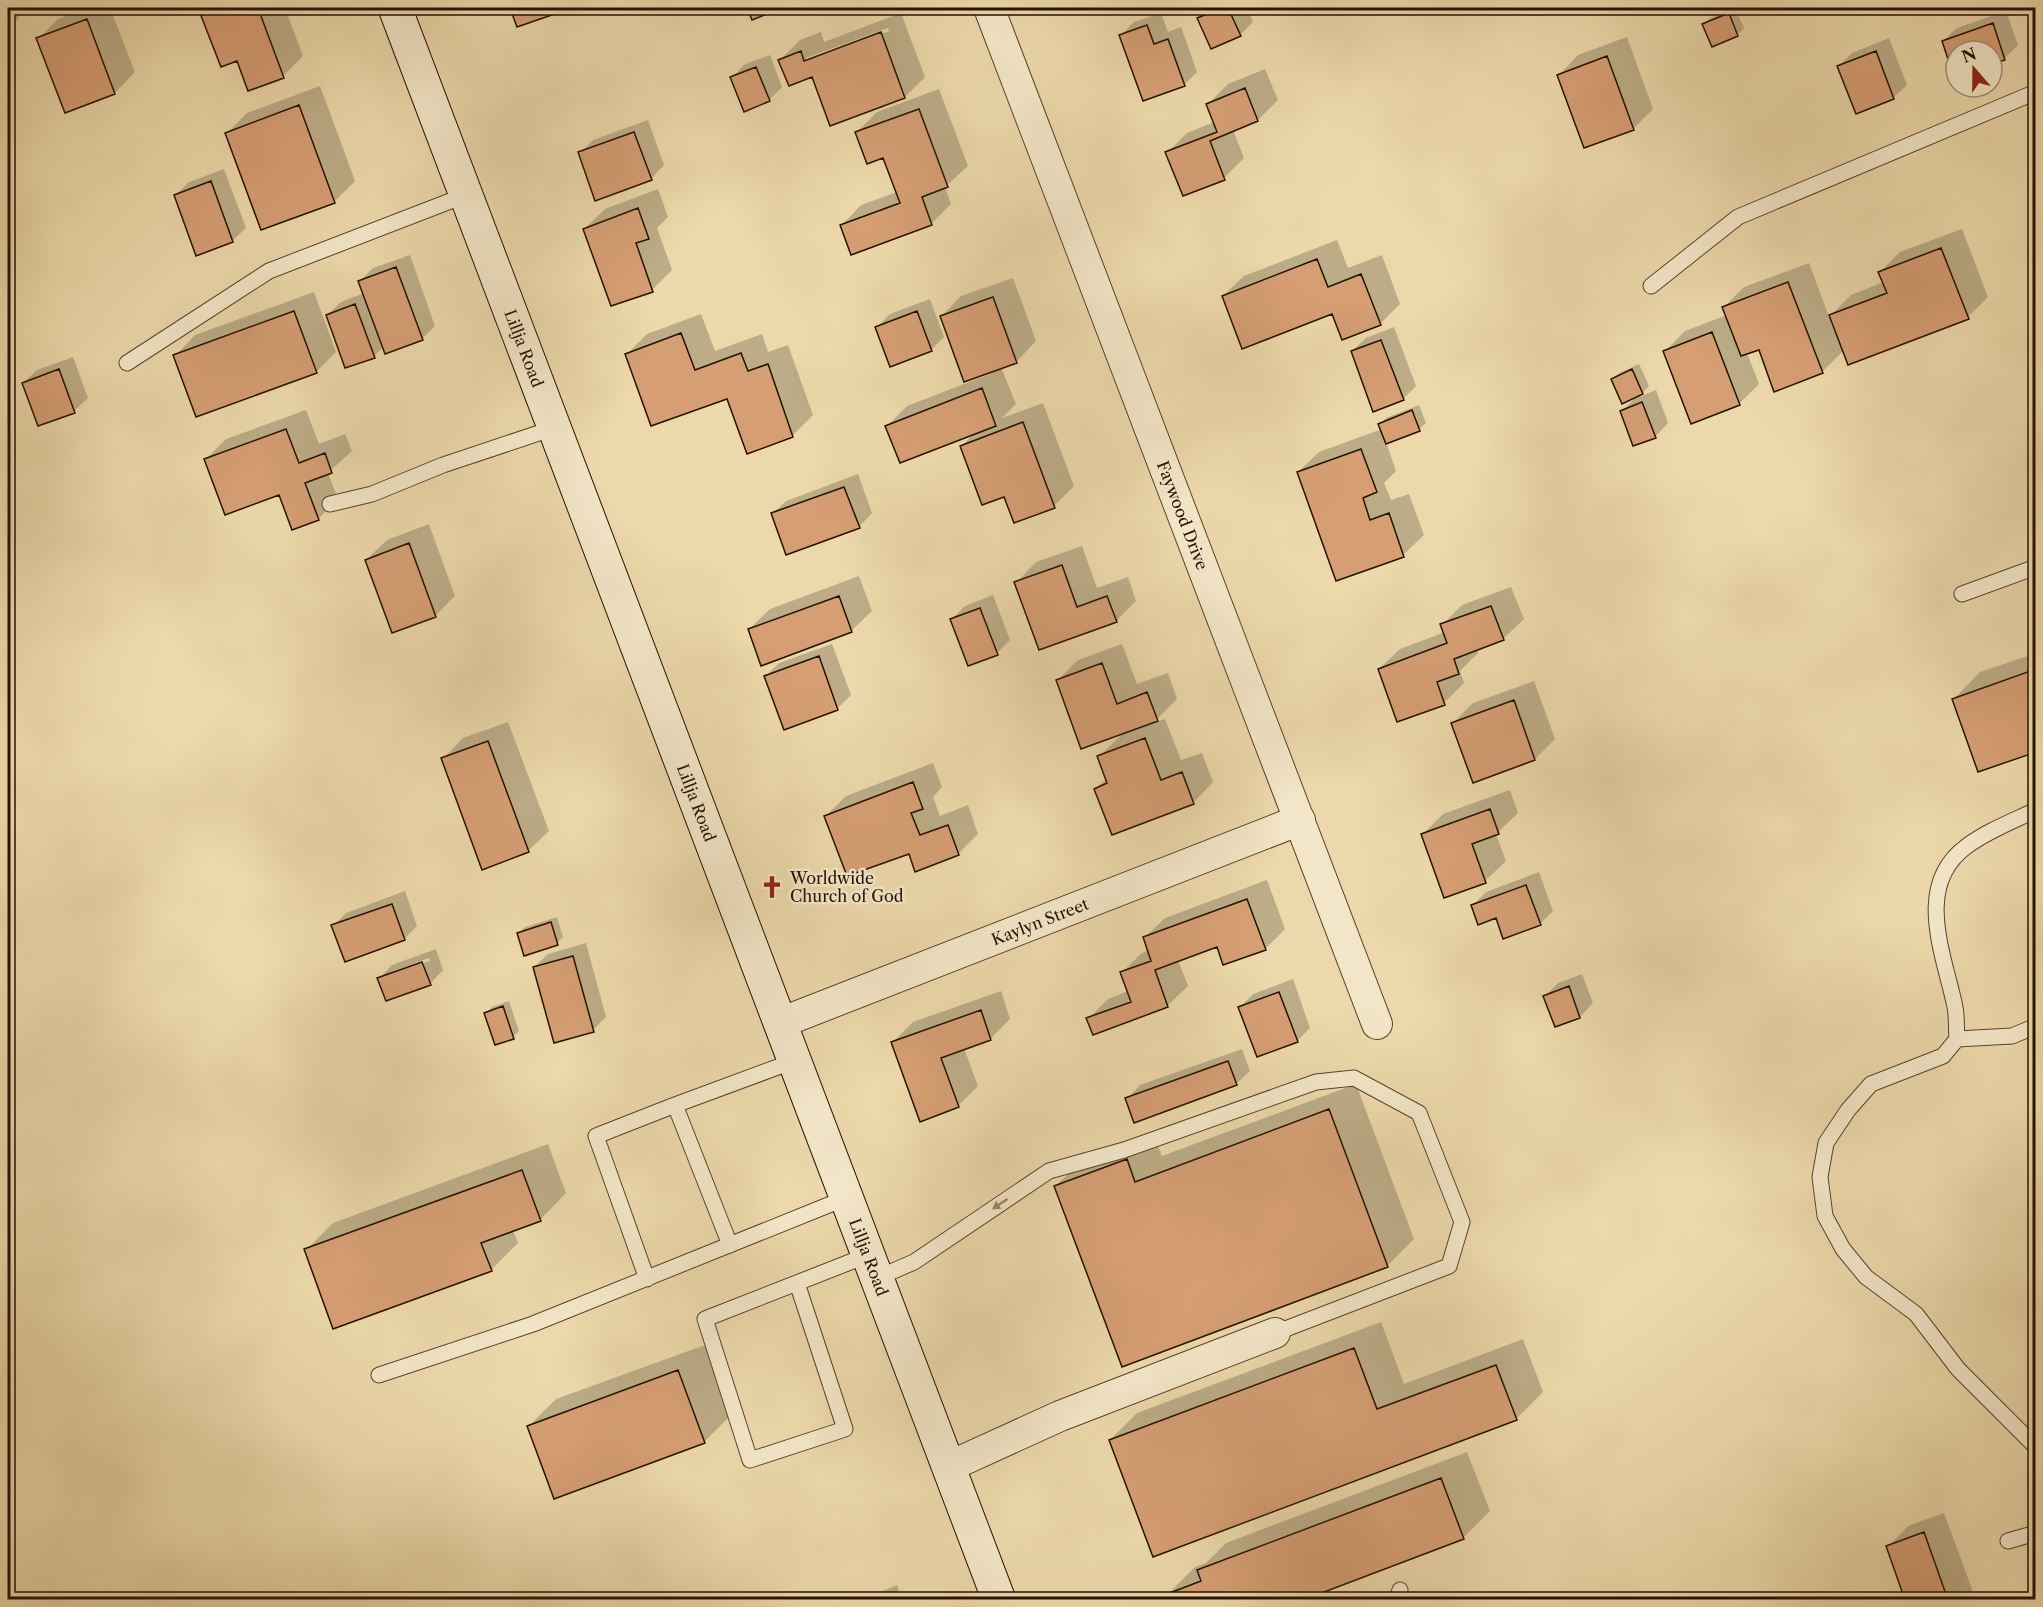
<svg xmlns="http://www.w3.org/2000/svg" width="2043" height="1607" font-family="'Libre Caslon Text',serif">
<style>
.shadow{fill:#0003;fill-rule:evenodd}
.building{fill:#d59e73;stroke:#251100;stroke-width:1.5}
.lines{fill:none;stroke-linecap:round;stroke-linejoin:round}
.lane-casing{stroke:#57432a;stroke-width:17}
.street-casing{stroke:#57432a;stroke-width:32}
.secondary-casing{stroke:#251100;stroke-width:35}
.lane{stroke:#f3e6c8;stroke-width:15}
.street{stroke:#f3e6c8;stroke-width:30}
.secondary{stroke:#f3e6c8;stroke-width:33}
.oneway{fill:#96866e}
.labels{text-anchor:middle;stroke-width:5;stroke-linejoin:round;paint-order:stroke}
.street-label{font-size:16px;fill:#251100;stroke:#f3e6c8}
.poi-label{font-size:16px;fill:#251100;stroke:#f3e6c8;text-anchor:start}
</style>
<rect width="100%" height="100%" fill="#ecd8aa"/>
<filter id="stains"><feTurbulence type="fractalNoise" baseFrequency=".00333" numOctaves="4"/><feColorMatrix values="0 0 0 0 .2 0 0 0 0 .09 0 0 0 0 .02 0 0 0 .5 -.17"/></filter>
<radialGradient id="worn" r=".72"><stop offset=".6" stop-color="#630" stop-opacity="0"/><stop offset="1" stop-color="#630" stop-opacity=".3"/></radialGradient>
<path class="shadow" d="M 8,8 L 15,8 L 19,18 L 8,27 Z
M 87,8 L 110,8 L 135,72 L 115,93 L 66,111 L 38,39 L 58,19 Z
M 200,8 L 285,8 L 303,56 L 283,76 L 238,59 L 222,66 Z
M 512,8 L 568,8 L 518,25 Z
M 1210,8 L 1247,8 L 1253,22 L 1240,35 L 1199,18 Z
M 1735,8 L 1744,28 L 1737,35 L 1704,24 L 1710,18 Z
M 2006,11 L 2018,45 L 2005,58 L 1992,63 L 1992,51 L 1956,51 L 1955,75 L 1943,41 L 1957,28 Z
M 901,13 L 925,77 L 905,97 L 831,124 L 812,75 L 780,60 L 800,40 L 821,32 L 824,42 ZM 888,28 L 889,31 L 806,62 L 806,58 Z
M 1161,13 L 1168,32 L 1181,27 L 1197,72 L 1184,85 L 1120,36 L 1134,22 Z
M 1627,37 L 1653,109 L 1633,129 L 1558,76 L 1578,55 Z
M 1889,38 L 1907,85 L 1893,98 L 1839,66 L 1852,53 Z
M 770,55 L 782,87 L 769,100 L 732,78 L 745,64 Z
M 1265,69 L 1278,100 L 1258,120 L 1233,130 L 1244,158 L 1224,178 L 1167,153 L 1187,133 L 1214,122 L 1208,104 L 1228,84 Z
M 320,86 L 355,181 L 335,201 L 262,228 L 227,133 L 247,113 Z
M 939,89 L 968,166 L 945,187 L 951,204 L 931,224 L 841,226 L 861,205 L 897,192 L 884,156 L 857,132 L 877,112 Z
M 648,120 L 664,165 L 651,179 L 580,153 L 593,140 Z
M 224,169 L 246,228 L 232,241 L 176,195 L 189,182 Z
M 658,189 L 668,217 L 657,228 L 672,270 L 652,290 L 584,229 L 605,209 Z
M 1962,229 L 1988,297 L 1968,317 L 1844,350 L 1822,372 L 1759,348 L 1747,353 L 1759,384 L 1739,404 L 1665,351 L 1685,331 L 1727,315 L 1724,307 L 1744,287 L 1809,263 L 1829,317 L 1851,295 L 1884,282 L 1880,272 L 1900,252 Z
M 1337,240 L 1348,268 L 1382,255 L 1400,304 L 1380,324 L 1333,312 L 1223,296 L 1244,276 Z
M 410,255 L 435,326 L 422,339 L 384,347 L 374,356 L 327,315 L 341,302 L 364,293 L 360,281 L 373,268 Z
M 1013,278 L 1036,341 L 1016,362 L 1001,367 L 1016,404 L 1002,418 L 1043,403 L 1074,486 L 1054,506 L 1005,495 L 962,446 L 975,432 L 887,426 L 907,406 L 990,374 L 941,317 L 961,296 Z
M 314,292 L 336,352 L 316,372 L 175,356 L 195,335 Z
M 930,299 L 944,337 L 931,350 L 877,327 L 890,314 Z
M 701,314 L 715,351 L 762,334 L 768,352 L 788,345 L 813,415 L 793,435 L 748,452 L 727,397 L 627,354 L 647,334 Z
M 1394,327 L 1416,386 L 1403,399 L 1352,351 L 1366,338 Z
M 73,357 L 88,398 L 74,411 L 23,383 L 37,370 Z
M 1639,364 L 1649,386 L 1639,397 L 1656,390 L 1668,423 L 1655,437 L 1622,411 L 1638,395 L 1613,379 L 1619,373 Z
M 1419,405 L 1426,423 L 1419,429 L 1386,442 L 1396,471 L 1384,483 L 1391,500 L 1409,494 L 1424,535 L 1403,555 L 1298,472 L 1319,452 L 1382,429 L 1380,424 L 1386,418 Z
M 306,410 L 319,444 L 345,434 L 352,451 L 328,473 L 338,499 L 318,519 L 280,493 L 206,459 L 226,439 Z
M 858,474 L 872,513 L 859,527 L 772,514 L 786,501 Z
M 429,524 L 455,596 L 435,616 L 366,560 L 387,540 Z
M 1082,546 L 1097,588 L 1128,577 L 1136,601 L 1116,621 L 1040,649 L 1016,583 L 1036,562 Z
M 859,576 L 872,611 L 851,631 L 749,629 L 770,609 Z
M 1511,587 L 1524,619 L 1503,639 L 1477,649 L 1478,653 L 1460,671 L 1464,683 L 1444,703 L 1379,669 L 1400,649 L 1445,632 L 1442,625 L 1462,605 Z
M 993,595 L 1010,640 L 997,653 L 952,619 L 965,606 Z
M 832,644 L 851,695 L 838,708 L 784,728 L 766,676 L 779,663 Z
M 1122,644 L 1137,684 L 1168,673 L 1177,699 L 1153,723 L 1165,719 L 1181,760 L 1202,753 L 1213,782 L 1193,803 L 1096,789 L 1107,778 L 1099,757 L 1124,732 L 1058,680 L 1078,660 Z
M 2036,653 L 2036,750 L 1954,699 L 1980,672 Z
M 1534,681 L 1555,739 L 1535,759 L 1453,723 L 1473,703 Z
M 508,722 L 549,831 L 528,851 L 443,759 L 463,738 Z
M 933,763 L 942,787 L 933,797 L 940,816 L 968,805 L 978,834 L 958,854 L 909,852 L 826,816 L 846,796 Z
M 1510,790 L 1518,813 L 1496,834 L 1506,861 L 1485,881 L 1445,896 L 1423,834 L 1443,814 Z
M 1539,872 L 1553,911 L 1540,924 L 1473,905 L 1486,892 Z
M 1267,880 L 1285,929 L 1265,949 L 1218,945 L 1178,960 L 1188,986 L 1167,1006 L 1088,1019 L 1108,999 L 1128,991 L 1121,973 L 1142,953 L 1149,950 L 1144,938 L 1165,918 Z
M 405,891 L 417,926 L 404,939 L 333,926 L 346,913 Z
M 557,917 L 563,937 L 557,943 L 518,933 L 525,927 Z
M 586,943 L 606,1017 L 593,1030 L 534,967 L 548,954 Z
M 436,949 L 443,970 L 430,984 L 379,979 L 392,965 ZM 429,958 L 430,961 L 393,974 L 393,971 Z
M 1582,974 L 1593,1003 L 1580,1017 L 1556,1025 L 1545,996 L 1558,983 Z
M 1293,979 L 1310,1028 L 1297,1041 L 1240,1007 L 1253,994 Z
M 1001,991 L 1010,1019 L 990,1039 L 964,1048 L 978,1086 L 958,1106 L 893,1042 L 913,1022 Z
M 509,1001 L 519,1031 L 513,1037 L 486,1013 L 492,1007 Z
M 1242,1049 L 1250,1071 L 1236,1084 L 1127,1099 L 1140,1085 Z
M 1356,1084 L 1414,1239 L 1387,1266 L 1056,1186 L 1083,1159 L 1153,1133 L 1162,1156 Z
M 548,1144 L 566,1193 L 540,1220 L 513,1230 L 518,1243 L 491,1270 L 306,1250 L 333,1223 Z
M 1381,1322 L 1404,1384 L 1523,1339 L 1543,1392 L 1516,1419 L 1110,1440 L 1137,1413 Z
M 705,1345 L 731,1415 L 704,1442 L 529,1426 L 556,1399 Z
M 1467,1452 L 1490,1511 L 1463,1538 L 1168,1594 L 1195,1567 L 1206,1563 L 1226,1543 Z
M 1944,1513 L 1973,1592 L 1965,1600 L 1907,1600 L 1888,1547 L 1908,1526 Z
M 897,1585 L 902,1600 L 861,1600 Z"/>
<path class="building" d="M 198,8 L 258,8 L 284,78 L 248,91 L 237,61 L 221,67 Z
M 510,8 L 572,8 L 517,27 Z
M 747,8 L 782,8 L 752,20 Z
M 1222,8 L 1228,8 L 1241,36 L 1211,49 L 1197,18 Z
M 8,10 L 14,26 L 8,28 Z
M 1729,13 L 1738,36 L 1712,47 L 1702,24 Z
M 87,19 L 115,94 L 65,113 L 36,38 Z
M 1993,23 L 2005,60 L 1992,64 L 1992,51 L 1956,51 L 1954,77 L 1942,41 Z
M 1147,25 L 1154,44 L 1168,39 L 1185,86 L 1143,101 L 1119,35 Z
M 881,32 L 905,98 L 830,126 L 812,77 L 789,86 L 778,60 L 801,51 L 804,61 Z
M 1876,51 L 1894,99 L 1856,114 L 1837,66 Z
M 1607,56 L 1634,130 L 1584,148 L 1557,75 Z
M 756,67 L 770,101 L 744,112 L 730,77 Z
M 1245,88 L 1258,121 L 1210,141 L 1225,180 L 1183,196 L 1165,152 L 1217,132 L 1206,104 Z
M 299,105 L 335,203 L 261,230 L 225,133 Z
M 919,109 L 948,187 L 922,197 L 932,225 L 851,255 L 840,225 L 900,203 L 883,158 L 867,164 L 855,132 Z
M 634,132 L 652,180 L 595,201 L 578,152 Z
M 211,181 L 233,242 L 196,256 L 174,195 Z
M 638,208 L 649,239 L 636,243 L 653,292 L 611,306 L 583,229 Z
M 1941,248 L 1969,319 L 1848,365 L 1829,315 L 1887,293 L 1878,272 Z
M 1317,259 L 1328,287 L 1361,274 L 1381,325 L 1342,340 L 1332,314 L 1242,349 L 1222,296 Z
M 396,267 L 423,340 L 385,354 L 358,281 Z
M 1788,282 L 1823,373 L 1774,392 L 1759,350 L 1741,356 L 1722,307 Z
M 993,297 L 1017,363 L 964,382 L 940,316 Z
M 355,304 L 375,358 L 345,368 L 326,315 Z
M 294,311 L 317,373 L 196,417 L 173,355 Z
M 917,311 L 932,351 L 890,367 L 875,327 Z
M 1712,332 L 1740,405 L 1691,424 L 1663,351 Z
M 681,333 L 695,370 L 741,353 L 748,371 L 768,364 L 793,437 L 747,454 L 727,399 L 651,426 L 625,354 Z
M 1381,340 L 1404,400 L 1373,412 L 1351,351 Z
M 59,369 L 75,413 L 38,426 L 22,383 Z
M 1632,369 L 1643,394 L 1622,404 L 1611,379 Z
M 982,388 L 996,426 L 900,463 L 885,426 Z
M 1642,402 L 1656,438 L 1633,446 L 1620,411 Z
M 1412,410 L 1420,431 L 1386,444 L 1378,424 Z
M 1023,422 L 1055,508 L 1014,523 L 1004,497 L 982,505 L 960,446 Z
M 286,429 L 299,463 L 325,453 L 332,473 L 305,483 L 319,520 L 292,530 L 279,495 L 225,515 L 204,459 Z
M 1361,449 L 1377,492 L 1363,498 L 1370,520 L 1389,513 L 1404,557 L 1336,581 L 1297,472 Z
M 844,487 L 860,528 L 786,555 L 771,513 Z
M 409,543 L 436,617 L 392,633 L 365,560 Z
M 1062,565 L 1077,607 L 1107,596 L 1117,622 L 1039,650 L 1014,582 Z
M 839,596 L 852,632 L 761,666 L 748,629 Z
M 1491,606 L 1504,640 L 1454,659 L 1459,674 L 1437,682 L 1445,705 L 1397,722 L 1378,669 L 1447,643 L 1440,624 Z
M 980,608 L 998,655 L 968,666 L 950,619 Z
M 819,656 L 838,710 L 784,730 L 764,676 Z
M 1102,663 L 1117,704 L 1147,692 L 1158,721 L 1081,749 L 1056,680 Z
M 2036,669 L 2036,752 L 1978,772 L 1952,699 Z
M 1514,700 L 1535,760 L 1473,783 L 1451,723 Z
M 1145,738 L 1161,780 L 1182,772 L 1194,804 L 1112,835 L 1094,789 L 1107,783 L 1097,756 Z
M 488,741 L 529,852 L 482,870 L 441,758 Z
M 913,782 L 923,809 L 911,813 L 920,835 L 948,825 L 959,855 L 915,872 L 909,854 L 847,876 L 824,816 Z
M 1490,809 L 1499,834 L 1472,844 L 1486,883 L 1444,898 L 1421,834 Z
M 1526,885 L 1541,925 L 1503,939 L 1496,918 L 1478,925 L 1471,905 Z
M 1247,899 L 1266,950 L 1223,965 L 1217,947 L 1155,970 L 1168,1007 L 1093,1035 L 1086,1018 L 1131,1002 L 1120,972 L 1151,961 L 1143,937 Z
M 392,904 L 405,940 L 345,962 L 331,925 Z
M 551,922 L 558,945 L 524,956 L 517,933 Z
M 573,956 L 594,1032 L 554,1043 L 533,967 Z
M 422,962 L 431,985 L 386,1001 L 377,978 Z
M 1569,986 L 1580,1018 L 1555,1027 L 1543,996 Z
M 1279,992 L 1298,1042 L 1257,1057 L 1238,1007 Z
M 503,1006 L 514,1039 L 495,1045 L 484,1013 Z
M 981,1010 L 991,1040 L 941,1058 L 959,1107 L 920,1122 L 891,1042 Z
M 1228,1061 L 1237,1085 L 1134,1123 L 1125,1098 Z
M 1329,1109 L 1388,1267 L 1122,1367 L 1054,1186 L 1127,1159 L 1135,1182 Z
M 522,1170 L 541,1221 L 481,1243 L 492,1271 L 333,1329 L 304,1249 Z
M 1354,1348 L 1377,1409 L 1496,1365 L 1517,1420 L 1153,1557 L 1109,1440 Z
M 678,1370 L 705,1443 L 554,1499 L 527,1426 Z
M 1441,1478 L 1464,1539 L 1303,1600 L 1169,1600 L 1167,1594 L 1201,1581 L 1197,1570 Z
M 1924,1532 L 1948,1600 L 1905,1600 L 1886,1546 Z"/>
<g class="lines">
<g class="lane-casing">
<path id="lane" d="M 1651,286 L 1738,217 L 2036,92
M 127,363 L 269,271 L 466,195
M 330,504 L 372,494 L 443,465 L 554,428
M 1962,594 L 2036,567
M 2036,810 C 2013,821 1987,831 1967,846 C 1913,885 1944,954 1955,1007 C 1957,1017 1956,1029 1957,1039 L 1943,1056 L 1871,1084 L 1848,1110 L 1826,1143 L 1820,1177 L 1825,1216 L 1843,1249 L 1866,1277 L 1916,1314 L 1958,1369 L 2036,1447
M 1957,1039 L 2012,1036 L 2036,1026
M 730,1245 L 675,1105 L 794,1061
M 877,1278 L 914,1262 L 1049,1171 L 1124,1150 L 1316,1082 L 1354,1078 L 1419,1113 L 1462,1222 L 1449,1266 L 1275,1333
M 647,1279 L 596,1136 L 675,1105
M 797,1283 L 845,1429 L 750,1460 L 705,1319 L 868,1255
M 379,1375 L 533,1324 L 846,1198
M 2008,1541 L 2036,1533
M 1397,1600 L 1400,1590"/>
</g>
<g class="street-casing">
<g id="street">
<path id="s1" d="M 989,8 L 1377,1024"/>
<path id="s2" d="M 780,1023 L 1300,820"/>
<path d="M 948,1467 L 1060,1416 L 1275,1333"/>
</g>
</g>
<g class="secondary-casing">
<g id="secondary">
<path id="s3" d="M 395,8 L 999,1600"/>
</g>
</g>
<use href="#lane" class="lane"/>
<use href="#street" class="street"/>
<use href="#secondary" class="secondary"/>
</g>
<defs><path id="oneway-solid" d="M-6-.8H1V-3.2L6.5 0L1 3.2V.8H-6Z" transform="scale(1.5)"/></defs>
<use class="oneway" href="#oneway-solid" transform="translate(1000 1204) rotate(146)"/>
<defs>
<g id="church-bare" transform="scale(1.8)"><path d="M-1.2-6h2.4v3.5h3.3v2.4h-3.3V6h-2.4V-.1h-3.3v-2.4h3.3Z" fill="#8f2418" stroke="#f3e6c8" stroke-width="2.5" paint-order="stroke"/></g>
</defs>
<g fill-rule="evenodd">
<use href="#church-bare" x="772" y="887"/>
</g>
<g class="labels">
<g class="street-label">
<text dy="6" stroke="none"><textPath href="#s3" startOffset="364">Lillja Road</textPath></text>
<text dy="6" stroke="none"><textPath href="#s1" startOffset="543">Faywood Drive</textPath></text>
<text dy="6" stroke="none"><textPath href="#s3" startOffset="850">Lillja Road</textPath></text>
<text dy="6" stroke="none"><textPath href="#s2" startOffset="279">Kaylyn Street</textPath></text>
<text dy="6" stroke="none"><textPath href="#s3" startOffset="1336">Lillja Road</textPath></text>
</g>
<g class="poi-label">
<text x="790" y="884">Worldwide<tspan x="790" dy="18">Church of God</tspan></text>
</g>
</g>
<rect width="2043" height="1607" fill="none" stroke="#ecd8aa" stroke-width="30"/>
<rect x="9" y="9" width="2025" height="1589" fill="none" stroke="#251100" stroke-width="3"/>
<rect x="15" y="15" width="2013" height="1577" fill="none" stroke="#251100" stroke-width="1.5"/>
<g transform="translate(1974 69) rotate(340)"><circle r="28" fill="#f3e6c8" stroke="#a19178" stroke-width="1.5"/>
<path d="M0-4.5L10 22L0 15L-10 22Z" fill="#8f2418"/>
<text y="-9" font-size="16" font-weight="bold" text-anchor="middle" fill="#251100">N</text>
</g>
<rect width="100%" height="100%" filter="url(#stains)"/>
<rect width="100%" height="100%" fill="url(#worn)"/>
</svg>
